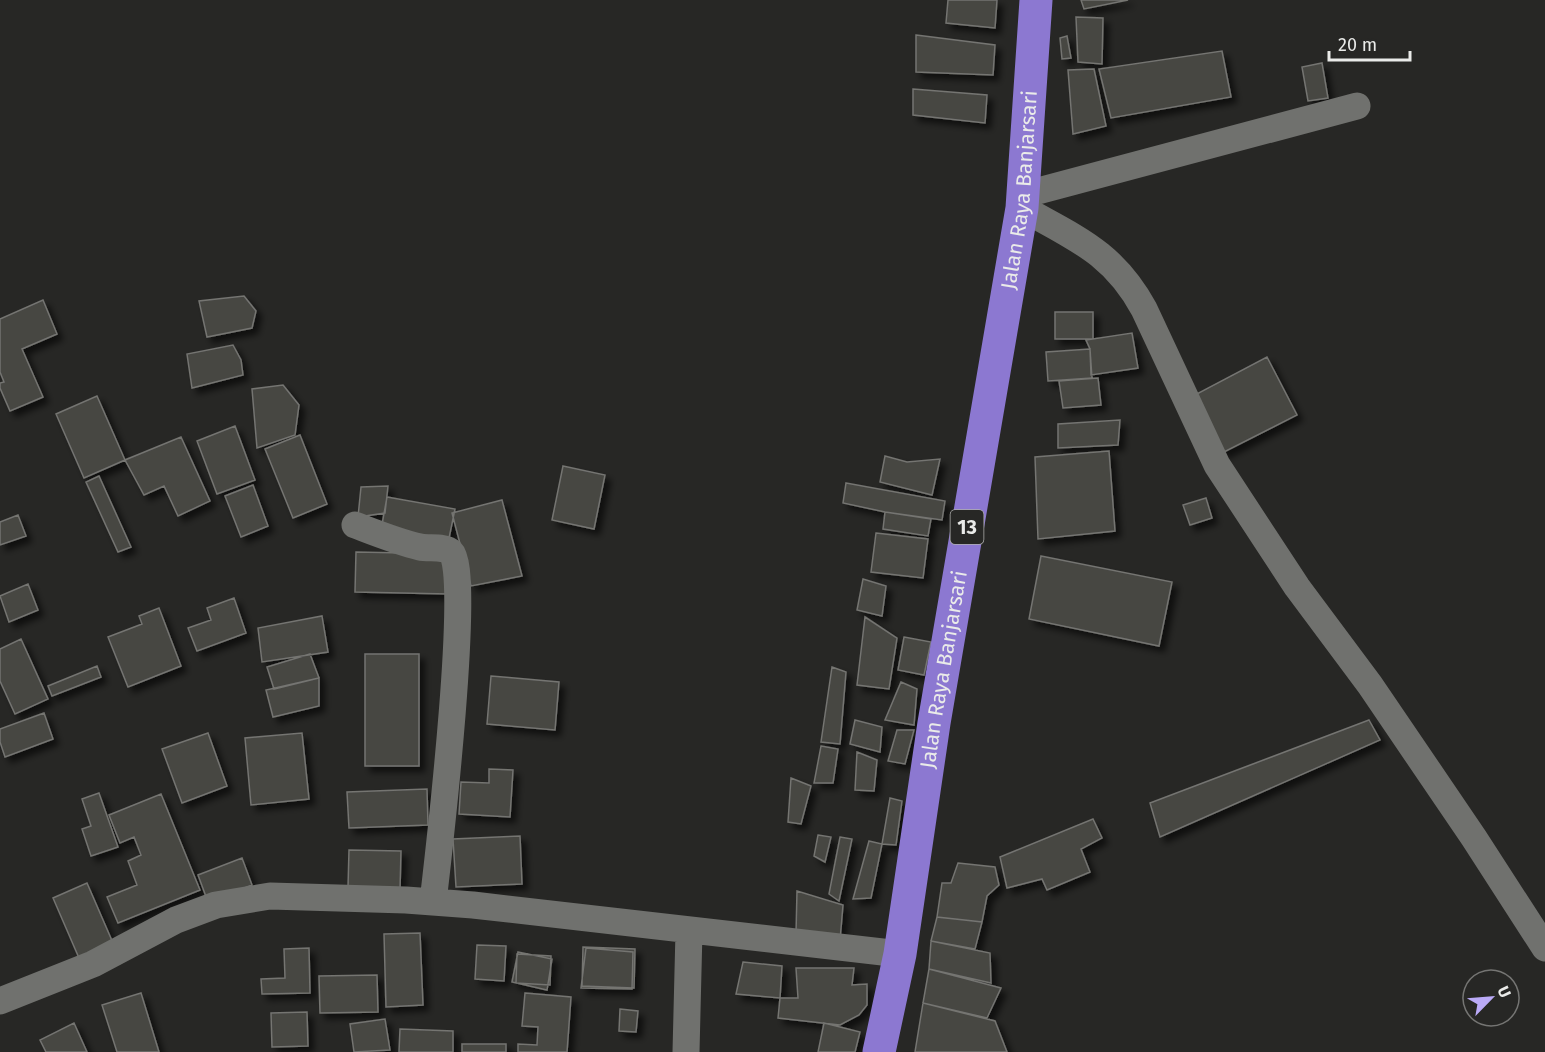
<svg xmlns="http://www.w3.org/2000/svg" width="1545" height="1052" font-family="'Fira Sans',sans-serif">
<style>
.building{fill:#464643;stroke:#747471;stroke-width:1.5;filter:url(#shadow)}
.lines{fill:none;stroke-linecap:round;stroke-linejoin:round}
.street{stroke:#70716e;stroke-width:27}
.highway{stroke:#8c78d1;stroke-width:33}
.labels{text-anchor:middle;stroke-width:4.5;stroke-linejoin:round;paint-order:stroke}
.shield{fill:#272725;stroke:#b0b0ae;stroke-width:1.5}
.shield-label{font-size:20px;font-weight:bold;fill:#eaebe9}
.street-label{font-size:21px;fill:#eaebe9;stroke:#272725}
</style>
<defs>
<filter id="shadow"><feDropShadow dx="5.5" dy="5.5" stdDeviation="3" flood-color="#0009"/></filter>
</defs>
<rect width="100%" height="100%" fill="#272725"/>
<path class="building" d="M 948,0 L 997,0 L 995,28 L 946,23 Z
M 1081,0 L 1128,0 L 1084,9 Z
M 1076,17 L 1103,18 L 1102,64 L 1078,62 Z
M 916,35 L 995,45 L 993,75 L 916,72 Z
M 1067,36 L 1071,58 L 1062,59 L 1060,38 Z
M 1222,51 L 1231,97 L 1111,118 L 1099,69 Z
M 1322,63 L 1328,98 L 1308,101 L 1302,67 Z
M 1094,69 L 1106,126 L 1073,134 L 1068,70 Z
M 913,89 L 987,95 L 985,123 L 913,115 Z
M 244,296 L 256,311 L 252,328 L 207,337 L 199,301 Z
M 43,300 L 57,334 L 22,349 L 43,397 L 10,411 L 0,388 L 0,383 L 4,382 L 0,372 L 0,319 Z
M 1055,312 L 1093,312 L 1093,339 L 1055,339 Z
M 1132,333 L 1138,368 L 1091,375 L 1090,349 L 1086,340 Z
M 233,345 L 241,360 L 243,375 L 192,388 L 187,354 Z
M 1090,349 L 1092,378 L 1048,381 L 1046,352 Z
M 1267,357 L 1297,415 L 1222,453 L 1191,397 Z
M 1098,378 L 1101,405 L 1063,408 L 1059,381 Z
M 283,385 L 299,405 L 295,435 L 257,448 L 252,389 Z
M 97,396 L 125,460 L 84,478 L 56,414 Z
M 1120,420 L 1118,445 L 1058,448 L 1058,424 Z
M 235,426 L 255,480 L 217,494 L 197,441 Z
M 300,435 L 327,504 L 293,518 L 265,449 Z
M 181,437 L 210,501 L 178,516 L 164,486 L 144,495 L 125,460 Z
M 1109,451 L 1115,531 L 1038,539 L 1035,457 Z
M 885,456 L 907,462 L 940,459 L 932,495 L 880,482 Z
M 563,466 L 605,475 L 594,529 L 552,520 Z
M 99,476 L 131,547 L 118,552 L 86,482 Z
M 846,483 L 945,501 L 942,520 L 885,512 L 843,503 Z
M 253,485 L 268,526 L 241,537 L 225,496 Z
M 388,486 L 385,513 L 358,517 L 361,487 Z
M 387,497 L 455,509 L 448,543 L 381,530 Z
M 1206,498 L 1212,518 L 1190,525 L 1183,505 Z
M 502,500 L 522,576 L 471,586 L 452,513 Z
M 885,512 L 931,519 L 928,536 L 883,529 Z
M 18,515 L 26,536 L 0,545 L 0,522 Z
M 876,533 L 928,539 L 923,578 L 871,572 Z
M 356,552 L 450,554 L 449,594 L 355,592 Z
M 1041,556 L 1172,582 L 1159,646 L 1029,619 Z
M 863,579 L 886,586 L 882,616 L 857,610 Z
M 28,584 L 38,610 L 9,622 L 0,596 Z
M 234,598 L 246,633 L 197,651 L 188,628 L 211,620 L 207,608 Z
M 159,608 L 181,666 L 128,687 L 108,637 L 142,624 L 139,616 Z
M 322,616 L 328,652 L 262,662 L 258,628 Z
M 865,617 L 897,638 L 889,689 L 857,685 Z
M 904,637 L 931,642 L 924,675 L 898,670 Z
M 21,639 L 48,699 L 15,714 L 0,681 L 0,649 Z
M 310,654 L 319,678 L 274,689 L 267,667 Z
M 365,654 L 419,654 L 419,766 L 365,766 Z
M 97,666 L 101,677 L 52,696 L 48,686 Z
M 832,667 L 846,672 L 840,744 L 821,742 Z
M 491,676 L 559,682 L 555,730 L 487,724 Z
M 319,678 L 319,706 L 273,717 L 266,690 Z
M 901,682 L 917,689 L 914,725 L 885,720 Z
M 44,713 L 53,739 L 5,757 L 0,742 L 0,729 Z
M 855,720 L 882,727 L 880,752 L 850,744 Z
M 1369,720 L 1380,740 L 1160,837 L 1150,803 Z
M 897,730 L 914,730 L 905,764 L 888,761 Z
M 208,733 L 227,786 L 182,803 L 162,749 Z
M 302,733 L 309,799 L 251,805 L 245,738 Z
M 821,746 L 838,749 L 833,783 L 814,783 Z
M 857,752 L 877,760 L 874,791 L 855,790 Z
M 489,769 L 513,770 L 510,817 L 459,814 L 461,782 L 489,783 Z
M 791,778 L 811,786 L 801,824 L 788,822 Z
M 427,789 L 428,825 L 349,828 L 347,792 Z
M 99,793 L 118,847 L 91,856 L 82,829 L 91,826 L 82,799 Z
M 161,794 L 200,890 L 118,923 L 107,897 L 137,885 L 128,861 L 141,855 L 134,837 L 120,843 L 109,815 Z
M 890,798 L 902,801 L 896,845 L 882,844 Z
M 1093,819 L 1102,838 L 1081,849 L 1090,872 L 1047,890 L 1042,879 L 1007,888 L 1000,857 Z
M 818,835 L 831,837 L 825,862 L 814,856 Z
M 520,836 L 522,884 L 456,887 L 453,839 Z
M 840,837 L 852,839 L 839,901 L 829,894 Z
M 869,841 L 882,844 L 871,898 L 853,899 Z
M 349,850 L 401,851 L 400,889 L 348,887 Z
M 242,858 L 252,885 L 208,902 L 198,875 Z
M 958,863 L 995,867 L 999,885 L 987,896 L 982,922 L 937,917 L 942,883 L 951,883 Z
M 87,883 L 113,943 L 79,958 L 53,898 Z
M 797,891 L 843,905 L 840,940 L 796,934 Z
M 937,917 L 982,922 L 975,949 L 931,941 Z
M 420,933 L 423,1005 L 386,1007 L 384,934 Z
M 931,941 L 990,953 L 991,983 L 929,969 Z
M 477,945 L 506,946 L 504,981 L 475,979 Z
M 583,947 L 635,949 L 634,988 L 582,986 Z
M 309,948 L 310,993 L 262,994 L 261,979 L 285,978 L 284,949 Z
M 586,948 L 633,952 L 632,989 L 581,988 Z
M 518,952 L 552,959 L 547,990 L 512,982 Z
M 517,954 L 551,956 L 550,985 L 516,983 Z
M 743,962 L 782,966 L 780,998 L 736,994 Z
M 796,968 L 854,968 L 852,985 L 867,984 L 867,1005 L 859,1015 L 840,1025 L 778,1018 L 780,998 L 798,998 Z
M 929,969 L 1001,988 L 987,1018 L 923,1003 Z
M 377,975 L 378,1012 L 320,1013 L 319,976 Z
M 141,993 L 159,1052 L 117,1052 L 102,1005 Z
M 525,993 L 571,997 L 567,1052 L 518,1052 L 518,1044 L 537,1045 L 538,1027 L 522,1026 Z
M 923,1003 L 995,1021 L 1007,1052 L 915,1052 Z
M 620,1009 L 638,1011 L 636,1032 L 619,1031 Z
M 307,1012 L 308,1046 L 272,1047 L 271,1013 Z
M 385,1019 L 390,1050 L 354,1052 L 350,1024 Z
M 74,1023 L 87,1052 L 46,1052 L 40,1040 Z
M 824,1023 L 860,1032 L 855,1052 L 818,1052 Z
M 400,1029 L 453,1031 L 453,1052 L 399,1052 Z
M 462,1044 L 506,1044 L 506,1052 L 462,1052 Z"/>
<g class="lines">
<path class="street" d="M 1023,195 L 1357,106
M 1022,208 C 1075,238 1113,252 1144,309 L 1217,465 L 1297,587 L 1370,685 L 1474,838 L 1545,948
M 355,525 C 376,533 398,542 420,547 C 428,549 445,546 451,552 C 472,572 438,859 433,902
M 0,1001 L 93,964 L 176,920 L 216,905 L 270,896 L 406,900 L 473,905 L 900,954
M 686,1052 L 689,931"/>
<path class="highway" id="s1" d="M 879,1052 L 900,954 L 934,723 L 1022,208 L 1036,0"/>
</g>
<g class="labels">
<rect class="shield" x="950.5" y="510" width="33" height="34" rx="4.5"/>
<g class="shield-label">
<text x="967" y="534">13</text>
</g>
<g class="street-label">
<text dy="7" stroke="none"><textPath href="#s1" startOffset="874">Jalan Raya Banjarsari</textPath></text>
<text dy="7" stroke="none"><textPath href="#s1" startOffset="388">Jalan Raya Banjarsari</textPath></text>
</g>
</g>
<g transform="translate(1491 998) rotate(65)"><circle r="28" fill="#272725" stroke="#757573" stroke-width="1.5"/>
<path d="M0-4.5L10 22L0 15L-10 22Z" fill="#baaaf7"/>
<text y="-9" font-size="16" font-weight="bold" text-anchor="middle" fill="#eaebe9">U</text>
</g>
<path d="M1329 51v9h81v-9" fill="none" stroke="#eaebe9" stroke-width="3"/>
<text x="1338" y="51" font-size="18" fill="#eaebe9" stroke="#272725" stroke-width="4.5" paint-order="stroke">20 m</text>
</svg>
